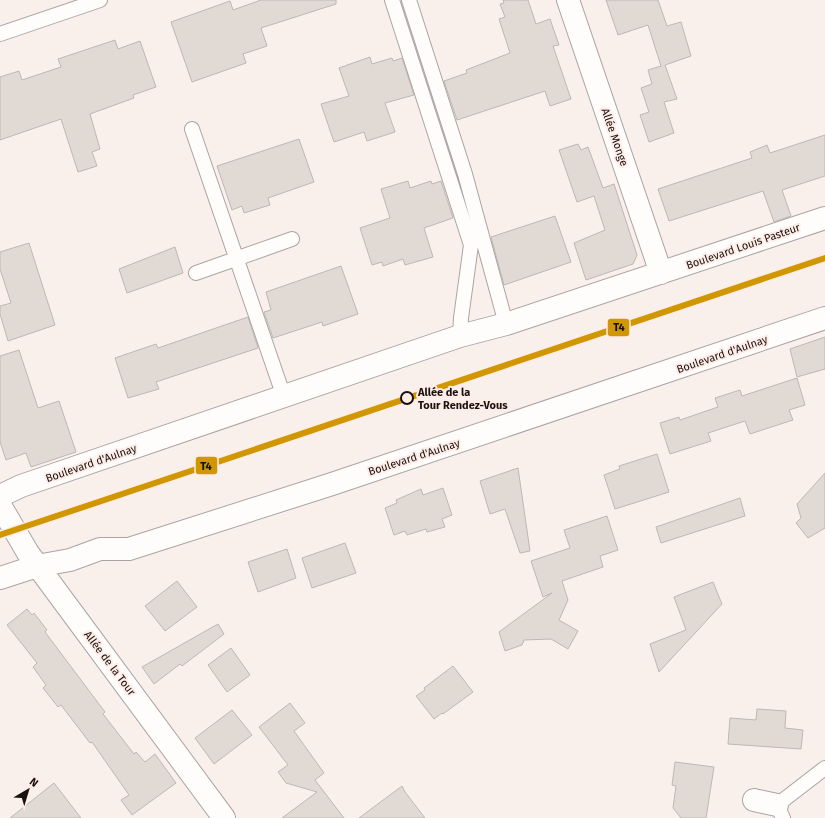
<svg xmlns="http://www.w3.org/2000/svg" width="825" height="818" font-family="'Fira Sans',sans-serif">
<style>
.building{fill:#e0d9d4;stroke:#beb7b3}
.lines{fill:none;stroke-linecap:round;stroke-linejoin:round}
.lane-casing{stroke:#aba4a1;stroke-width:16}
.street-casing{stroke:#aba4a1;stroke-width:24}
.lane{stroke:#fefdfc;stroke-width:14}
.street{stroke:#fefdfc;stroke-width:22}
.tram-1-casing{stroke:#feede7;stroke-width:9}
.tram-1{stroke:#d19702;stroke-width:6}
.stop-dot{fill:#feede7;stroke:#18110f;stroke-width:2}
.labels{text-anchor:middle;stroke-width:4;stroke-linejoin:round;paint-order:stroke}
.street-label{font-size:11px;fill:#18110f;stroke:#feede7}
.stop-label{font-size:11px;font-weight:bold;fill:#18110f;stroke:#feede7;text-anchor:start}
.line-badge{stroke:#feede7;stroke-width:1.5}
.pale-badge-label{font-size:11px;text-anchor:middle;font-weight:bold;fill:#111}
</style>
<rect width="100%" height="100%" fill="#f9f0ec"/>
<path class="building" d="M 261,0 L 336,0 L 336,4 L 261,28 L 267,46 L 243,54 L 246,63 L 192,82 L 171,22 L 230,1 L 233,10 Z
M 503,0 L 528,0 L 536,24 L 550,19 L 559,45 L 553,46 L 571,99 L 550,106 L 545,91 L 457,120 L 444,81 L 467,73 L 466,70 L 510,53 L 499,19 L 505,17 L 500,4 L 504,3 Z
M 606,0 L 658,0 L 667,26 L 681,22 L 691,56 L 665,65 L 677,99 L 664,102 L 674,133 L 649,142 L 640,115 L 649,112 L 641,88 L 652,84 L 648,70 L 661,66 L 648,25 L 618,35 Z
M 115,40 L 118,49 L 140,41 L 156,87 L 133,95 L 134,98 L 90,114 L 100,149 L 92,152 L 97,166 L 78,172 L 61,119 L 0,140 L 0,77 L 19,71 L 22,80 L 61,67 L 58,59 Z
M 370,57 L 372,64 L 392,58 L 393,61 L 402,58 L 414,95 L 385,103 L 395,132 L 367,141 L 364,132 L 334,142 L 321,104 L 349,96 L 339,68 Z
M 825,135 L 825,176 L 782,190 L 791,216 L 774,222 L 763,191 L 669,221 L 658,189 L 752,158 L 750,152 L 767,145 L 770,153 Z
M 299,139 L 314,182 L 268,198 L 270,205 L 244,213 L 242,206 L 232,210 L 217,166 Z
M 578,144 L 581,150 L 588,147 L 603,188 L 614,184 L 637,255 L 633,264 L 586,280 L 574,243 L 605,230 L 594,196 L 577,202 L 559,150 Z
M 408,181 L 410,188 L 431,181 L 432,184 L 441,181 L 453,218 L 424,228 L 433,257 L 405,265 L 403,259 L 383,266 L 382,262 L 372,265 L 360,228 L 390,218 L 381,189 Z
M 555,216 L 571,262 L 504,285 L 491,237 Z
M 29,243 L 55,325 L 8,341 L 0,314 L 0,306 L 11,303 L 0,269 L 0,252 Z
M 175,247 L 183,273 L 127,293 L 119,269 Z
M 341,266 L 358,314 L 323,326 L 322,322 L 273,338 L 264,312 L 271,310 L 266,292 Z
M 248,317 L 258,348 L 156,382 L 159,389 L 128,398 L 115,358 L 156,344 L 158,348 Z
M 825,337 L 825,369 L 797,377 L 790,349 Z
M 19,350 L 38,408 L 59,401 L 76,452 L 31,467 L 26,453 L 6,460 L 0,442 L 0,356 Z
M 797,378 L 805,405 L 789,410 L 793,420 L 750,434 L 745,421 L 708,433 L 711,441 L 670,454 L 660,423 L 679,417 L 680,420 L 718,407 L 715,398 L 740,390 L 742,396 Z
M 657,454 L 669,492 L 615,509 L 604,475 L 620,469 L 619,466 Z
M 518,468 L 530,551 L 520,553 L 505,509 L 490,514 L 480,481 Z
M 825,473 L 825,528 L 808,538 L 796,523 L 801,518 L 797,504 Z
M 443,488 L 452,515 L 442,519 L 445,527 L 427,532 L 426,529 L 407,535 L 405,531 L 394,535 L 385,508 L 397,503 L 396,500 L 421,489 L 423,495 Z
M 740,498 L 745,516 L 661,543 L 656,527 Z
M 607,516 L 618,550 L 600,556 L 603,567 L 562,581 L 568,600 L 559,620 L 578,631 L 568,649 L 551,639 L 524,640 L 522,645 L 505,651 L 499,632 L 552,593 L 543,597 L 531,561 L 570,548 L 564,530 Z
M 345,543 L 356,573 L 312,588 L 302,558 Z
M 287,549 L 296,578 L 258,592 L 248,562 Z
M 177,581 L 197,607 L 165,631 L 145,606 Z
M 713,582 L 722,604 L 659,672 L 650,644 L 686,630 L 674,597 Z
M 27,609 L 32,615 L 34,613 L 47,630 L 45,632 L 105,712 L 103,714 L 134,754 L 136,752 L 145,762 L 155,754 L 176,783 L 132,815 L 121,800 L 129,795 L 92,742 L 90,743 L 61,705 L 58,707 L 43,688 L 46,685 L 33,667 L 37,663 L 7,625 Z
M 218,624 L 224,634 L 182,666 L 180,664 L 154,684 L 142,667 Z
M 231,648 L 250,675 L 227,692 L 208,665 Z
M 453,666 L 473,692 L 443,714 L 442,713 L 434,719 L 416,696 L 425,690 L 424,688 Z
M 290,703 L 305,723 L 294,731 L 324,773 L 315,780 L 344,818 L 282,818 L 317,792 L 286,783 L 278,772 L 288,765 L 259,727 Z
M 757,709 L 786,711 L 785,728 L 803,730 L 801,749 L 728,744 L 730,718 L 756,720 Z
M 232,710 L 252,735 L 214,764 L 195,738 Z
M 675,762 L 714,767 L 706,818 L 681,818 L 673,808 L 676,786 L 672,785 Z
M 54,783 L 81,818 L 10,818 Z
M 402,786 L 405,792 L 425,818 L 359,818 Z"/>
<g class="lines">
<g class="lane-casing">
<path id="lane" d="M 392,0 L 471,245 L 461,318 L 460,336
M 409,0 L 465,174 L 506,324
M 0,34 L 100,0
M 192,129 L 284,397
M 196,273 L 292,239
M 783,818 L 777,805 L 825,768"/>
</g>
<g class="street-casing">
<path id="street" d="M 568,0 L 661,273
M 0,496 L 21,486 L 460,336 L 506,324 L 825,218
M 0,505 L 28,553 L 224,818
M 0,578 L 37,566 L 70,560 L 100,549 L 129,549 L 332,484 L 825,318
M 754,800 L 777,805"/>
</g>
<use href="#lane" class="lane"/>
<use href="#street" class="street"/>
<g class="tram-1-casing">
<path id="tram-1" d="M 0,535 L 825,258"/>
</g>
<use href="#tram-1" class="tram-1"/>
</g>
<circle class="stop-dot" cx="407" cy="398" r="6"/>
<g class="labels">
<g class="street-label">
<text transform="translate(615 137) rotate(71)" y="4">Allée Monge</text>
<text transform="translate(743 246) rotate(-19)" y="4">Boulevard Louis Pasteur</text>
<text transform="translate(722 354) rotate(-19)" y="4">Boulevard d'Aulnay</text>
<text transform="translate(414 457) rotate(-18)" y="4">Boulevard d'Aulnay</text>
<text transform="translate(91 463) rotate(-19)" y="4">Boulevard d'Aulnay</text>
<text transform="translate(110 663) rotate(53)" y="4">Allée de la Tour</text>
</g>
<g class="stop-label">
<text x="418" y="396">Allée de la<tspan x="418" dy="13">Tour Rendez-Vous</tspan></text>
</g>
</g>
<g class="line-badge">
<rect x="607" y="318" width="23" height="19" rx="4" fill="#d19702"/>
<rect x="195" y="456" width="23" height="19" rx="4" fill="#d19702"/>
</g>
<g class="pale-badge-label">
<text x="619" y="331">T4</text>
<text x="206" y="470">T4</text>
</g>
<g transform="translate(28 790) rotate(38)" stroke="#feede7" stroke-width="3" paint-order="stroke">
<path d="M0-3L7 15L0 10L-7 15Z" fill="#18110f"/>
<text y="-6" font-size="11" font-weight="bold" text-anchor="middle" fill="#18110f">N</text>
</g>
</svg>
